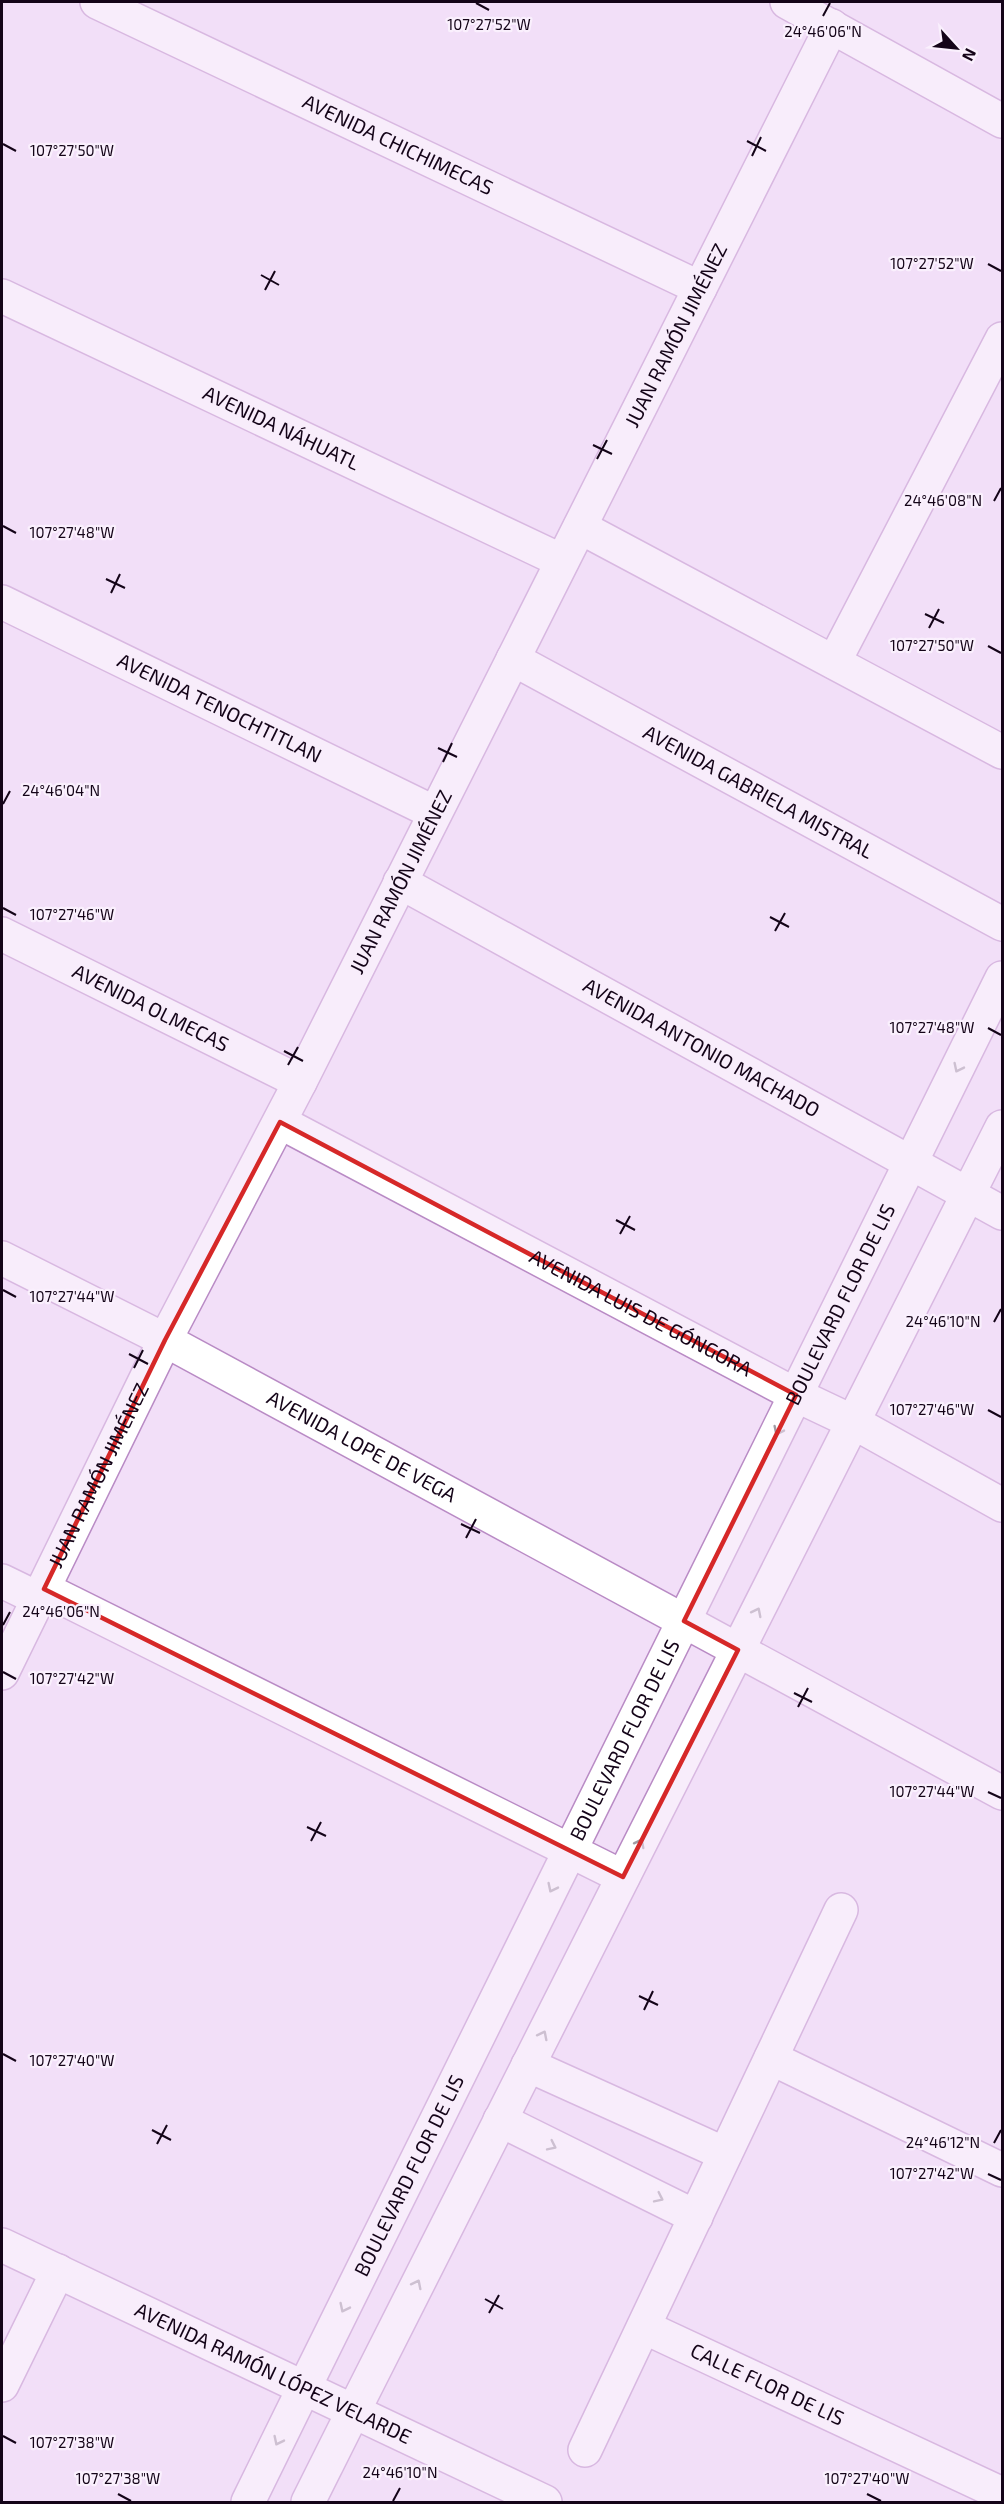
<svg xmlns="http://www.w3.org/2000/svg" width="1004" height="2504" font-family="'Exo 2',sans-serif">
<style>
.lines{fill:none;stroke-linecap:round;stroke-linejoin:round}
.minor-casing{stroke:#b98bc5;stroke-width:36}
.tertiary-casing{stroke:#b98bc5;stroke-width:36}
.minor{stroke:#fff;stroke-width:33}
.tertiary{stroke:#fff;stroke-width:33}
.oneway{stroke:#a19ba3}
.marked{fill:none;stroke:#d62828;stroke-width:4.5;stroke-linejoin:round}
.ticks{fill:none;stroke:#140418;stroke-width:2}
.labels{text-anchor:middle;stroke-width:4.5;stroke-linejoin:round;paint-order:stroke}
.street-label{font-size:20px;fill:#140418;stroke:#faf0fd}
.ticks-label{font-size:15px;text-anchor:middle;fill:#140418;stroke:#faf0fd;stroke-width:4.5;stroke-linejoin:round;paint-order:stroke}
</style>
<rect width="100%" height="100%" fill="#f2dff8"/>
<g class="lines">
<g class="minor-casing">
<g id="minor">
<path id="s1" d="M 97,2 L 700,288"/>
<path d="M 787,2 L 1002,121"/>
<path id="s2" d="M 2,296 L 562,561"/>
<path d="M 580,527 L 1002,752"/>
<path id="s3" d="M 2,602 L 435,813"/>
<path id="s4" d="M 513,659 L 1002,924"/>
<path d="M 834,662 L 1002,339"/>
<path id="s5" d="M 400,882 L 1002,1213"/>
<path id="s6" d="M 2,934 L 300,1082"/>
<path id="s7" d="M 280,1122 L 796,1395 L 853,1422 L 1002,1505"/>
<path id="s8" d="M 2,1258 L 165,1340 L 1002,1793"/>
<path d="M 2,1581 L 39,1599"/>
<path d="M 44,1589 L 623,1877"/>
<path id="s9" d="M 2,1673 L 165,1340 L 300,1082 L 832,26"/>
<path d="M 771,2058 L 1002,2170"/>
<path d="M 528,2065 L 725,2154"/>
<path d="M 500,2120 L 696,2217"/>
<path id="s10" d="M 644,2327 L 1002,2494"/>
<path d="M 2,2385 L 58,2271"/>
<path id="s11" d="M 304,2388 L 1002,978"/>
<path d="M 353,2412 L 1002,1127"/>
<path d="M 585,2450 L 841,1910"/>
</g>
</g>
<g class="tertiary-casing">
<g id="tertiary">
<path id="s12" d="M 2,2245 L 545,2502"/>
<path d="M 248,2502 L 304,2388"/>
<path d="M 308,2502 L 353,2412"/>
</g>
</g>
<use href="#minor" class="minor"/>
<use href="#tertiary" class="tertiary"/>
</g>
<defs><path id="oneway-chevron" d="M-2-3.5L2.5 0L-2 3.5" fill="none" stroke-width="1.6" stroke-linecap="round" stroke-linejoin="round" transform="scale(1.5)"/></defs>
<g class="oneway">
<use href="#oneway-chevron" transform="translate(958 1068) rotate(116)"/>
<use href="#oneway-chevron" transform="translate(778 1431) rotate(116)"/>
<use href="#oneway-chevron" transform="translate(757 1612) rotate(-63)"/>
<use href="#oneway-chevron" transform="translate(640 1843) rotate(-63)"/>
<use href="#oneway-chevron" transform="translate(552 1888) rotate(116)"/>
<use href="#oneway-chevron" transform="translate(543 2035) rotate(-63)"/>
<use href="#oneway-chevron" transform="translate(552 2146) rotate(26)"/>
<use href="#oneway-chevron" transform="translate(659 2198) rotate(26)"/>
<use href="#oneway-chevron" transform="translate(417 2284) rotate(-63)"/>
<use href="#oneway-chevron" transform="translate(344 2308) rotate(116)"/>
<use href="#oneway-chevron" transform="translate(278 2441) rotate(116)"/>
</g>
<path d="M0 0H1004V2504H0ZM 280,1122 L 796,1395 L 684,1621 L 738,1650 L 623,1877 L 44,1589 L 165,1340 Z" fill="#f2dff8" fill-opacity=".55" fill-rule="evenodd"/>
<path class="marked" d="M 280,1122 L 796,1395 L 684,1621 L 738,1650 L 623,1877 L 44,1589 L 165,1340 Z"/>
<path class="ticks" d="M 476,3 L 489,10M 823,16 L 830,3M 747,141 L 766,151M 3,144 L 16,151M 752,156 L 761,137M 988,264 L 1001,271M 261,275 L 279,285M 265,290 L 275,271M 593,445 L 612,454M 597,459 L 607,440M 994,501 L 1001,488M 3,526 L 16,533M 106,579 L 125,588M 111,593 L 120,574M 925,614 L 944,623M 929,628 L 939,609M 988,646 L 1001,653M 438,748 L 457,757M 443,762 L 452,743M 3,804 L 10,791M 3,908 L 16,915M 770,917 L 789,927M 775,931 L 785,913M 988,1028 L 1001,1035M 284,1051 L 303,1061M 288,1065 L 298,1047M 616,1220 L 635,1230M 620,1234 L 630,1216M 3,1290 L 16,1297M 994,1322 L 1001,1309M 129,1354 L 148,1364M 134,1368 L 143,1350M 988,1410 L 1001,1417M 461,1524 L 480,1533M 466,1538 L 476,1519M 3,1625 L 10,1612M 3,1672 L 16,1679M 794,1693 L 812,1702M 798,1707 L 808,1688M 988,1792 L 1001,1798M 307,1827 L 326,1836M 311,1841 L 321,1822M 639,1996 L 658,2005M 644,2010 L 653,1991M 3,2054 L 16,2061M 152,2130 L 171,2140M 994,2143 L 1001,2130M 157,2144 L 167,2125M 988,2174 L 1001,2180M 485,2299 L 503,2309M 489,2313 L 499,2295M 3,2436 L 16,2443M 118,2494 L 131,2501M 867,2494 L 881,2501M 393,2501 L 400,2488"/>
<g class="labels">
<g class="street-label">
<text dy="7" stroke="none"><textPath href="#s1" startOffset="333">AVENIDA CHICHIMECAS</textPath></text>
<text dy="7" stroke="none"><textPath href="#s9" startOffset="1498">JUAN RAMÓN JIMÉNEZ</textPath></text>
<text dy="7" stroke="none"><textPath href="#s2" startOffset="309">AVENIDA NÁHUATL</textPath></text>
<text dy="7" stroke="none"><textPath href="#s3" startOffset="242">AVENIDA TENOCHTITLAN</textPath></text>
<text dy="7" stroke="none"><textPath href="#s4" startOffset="279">AVENIDA GABRIELA MISTRAL</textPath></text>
<text dy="7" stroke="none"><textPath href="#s9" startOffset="886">JUAN RAMÓN JIMÉNEZ</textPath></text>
<text dy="7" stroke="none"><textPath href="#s6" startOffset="166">AVENIDA OLMECAS</textPath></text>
<text dy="7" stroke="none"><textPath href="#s5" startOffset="344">AVENIDA ANTONIO MACHADO</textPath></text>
<text dy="7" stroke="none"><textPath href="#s11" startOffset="1209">BOULEVARD FLOR DE LIS</textPath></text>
<text dy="7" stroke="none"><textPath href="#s7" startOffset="408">AVENIDA LUIS DE GÓNGORA</textPath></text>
<text dy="7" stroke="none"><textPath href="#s8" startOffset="406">AVENIDA LOPE DE VEGA</textPath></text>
<text dy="7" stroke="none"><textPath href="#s9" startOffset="220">JUAN RAMÓN JIMÉNEZ</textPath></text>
<text dy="7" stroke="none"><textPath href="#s11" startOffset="723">BOULEVARD FLOR DE LIS</textPath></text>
<text dy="7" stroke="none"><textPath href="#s11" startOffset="237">BOULEVARD FLOR DE LIS</textPath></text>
<text dy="7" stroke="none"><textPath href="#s12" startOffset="300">AVENIDA RAMÓN LÓPEZ VELARDE</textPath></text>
<text dy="7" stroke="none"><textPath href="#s10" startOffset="136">CALLE FLOR DE LIS</textPath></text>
</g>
</g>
<g class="ticks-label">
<text x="489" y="30">107°27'52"W</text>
<text x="823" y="37">24°46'06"N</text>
<text x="72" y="156">107°27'50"W</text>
<text x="932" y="269">107°27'52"W</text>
<text x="943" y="506">24°46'08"N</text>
<text x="72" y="538">107°27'48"W</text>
<text x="932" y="651">107°27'50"W</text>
<text x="61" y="796">24°46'04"N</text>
<text x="72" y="920">107°27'46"W</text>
<text x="932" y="1033">107°27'48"W</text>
<text x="72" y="1302">107°27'44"W</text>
<text x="943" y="1327">24°46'10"N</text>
<text x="932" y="1415">107°27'46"W</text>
<text x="61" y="1617">24°46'06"N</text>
<text x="72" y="1684">107°27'42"W</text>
<text x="932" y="1797">107°27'44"W</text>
<text x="72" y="2066">107°27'40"W</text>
<text x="943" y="2148">24°46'12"N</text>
<text x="932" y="2179">107°27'42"W</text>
<text x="72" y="2448">107°27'38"W</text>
<text x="400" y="2478">24°46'10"N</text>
<text x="118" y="2484">107°27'38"W</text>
<text x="867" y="2484">107°27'40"W</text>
</g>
<rect width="1004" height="2504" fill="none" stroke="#140418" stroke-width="6"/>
<g transform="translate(956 48) rotate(117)" stroke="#faf0fd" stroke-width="4.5" paint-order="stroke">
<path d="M0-4.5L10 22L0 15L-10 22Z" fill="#140418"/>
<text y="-9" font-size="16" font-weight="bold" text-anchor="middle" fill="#140418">N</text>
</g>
</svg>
